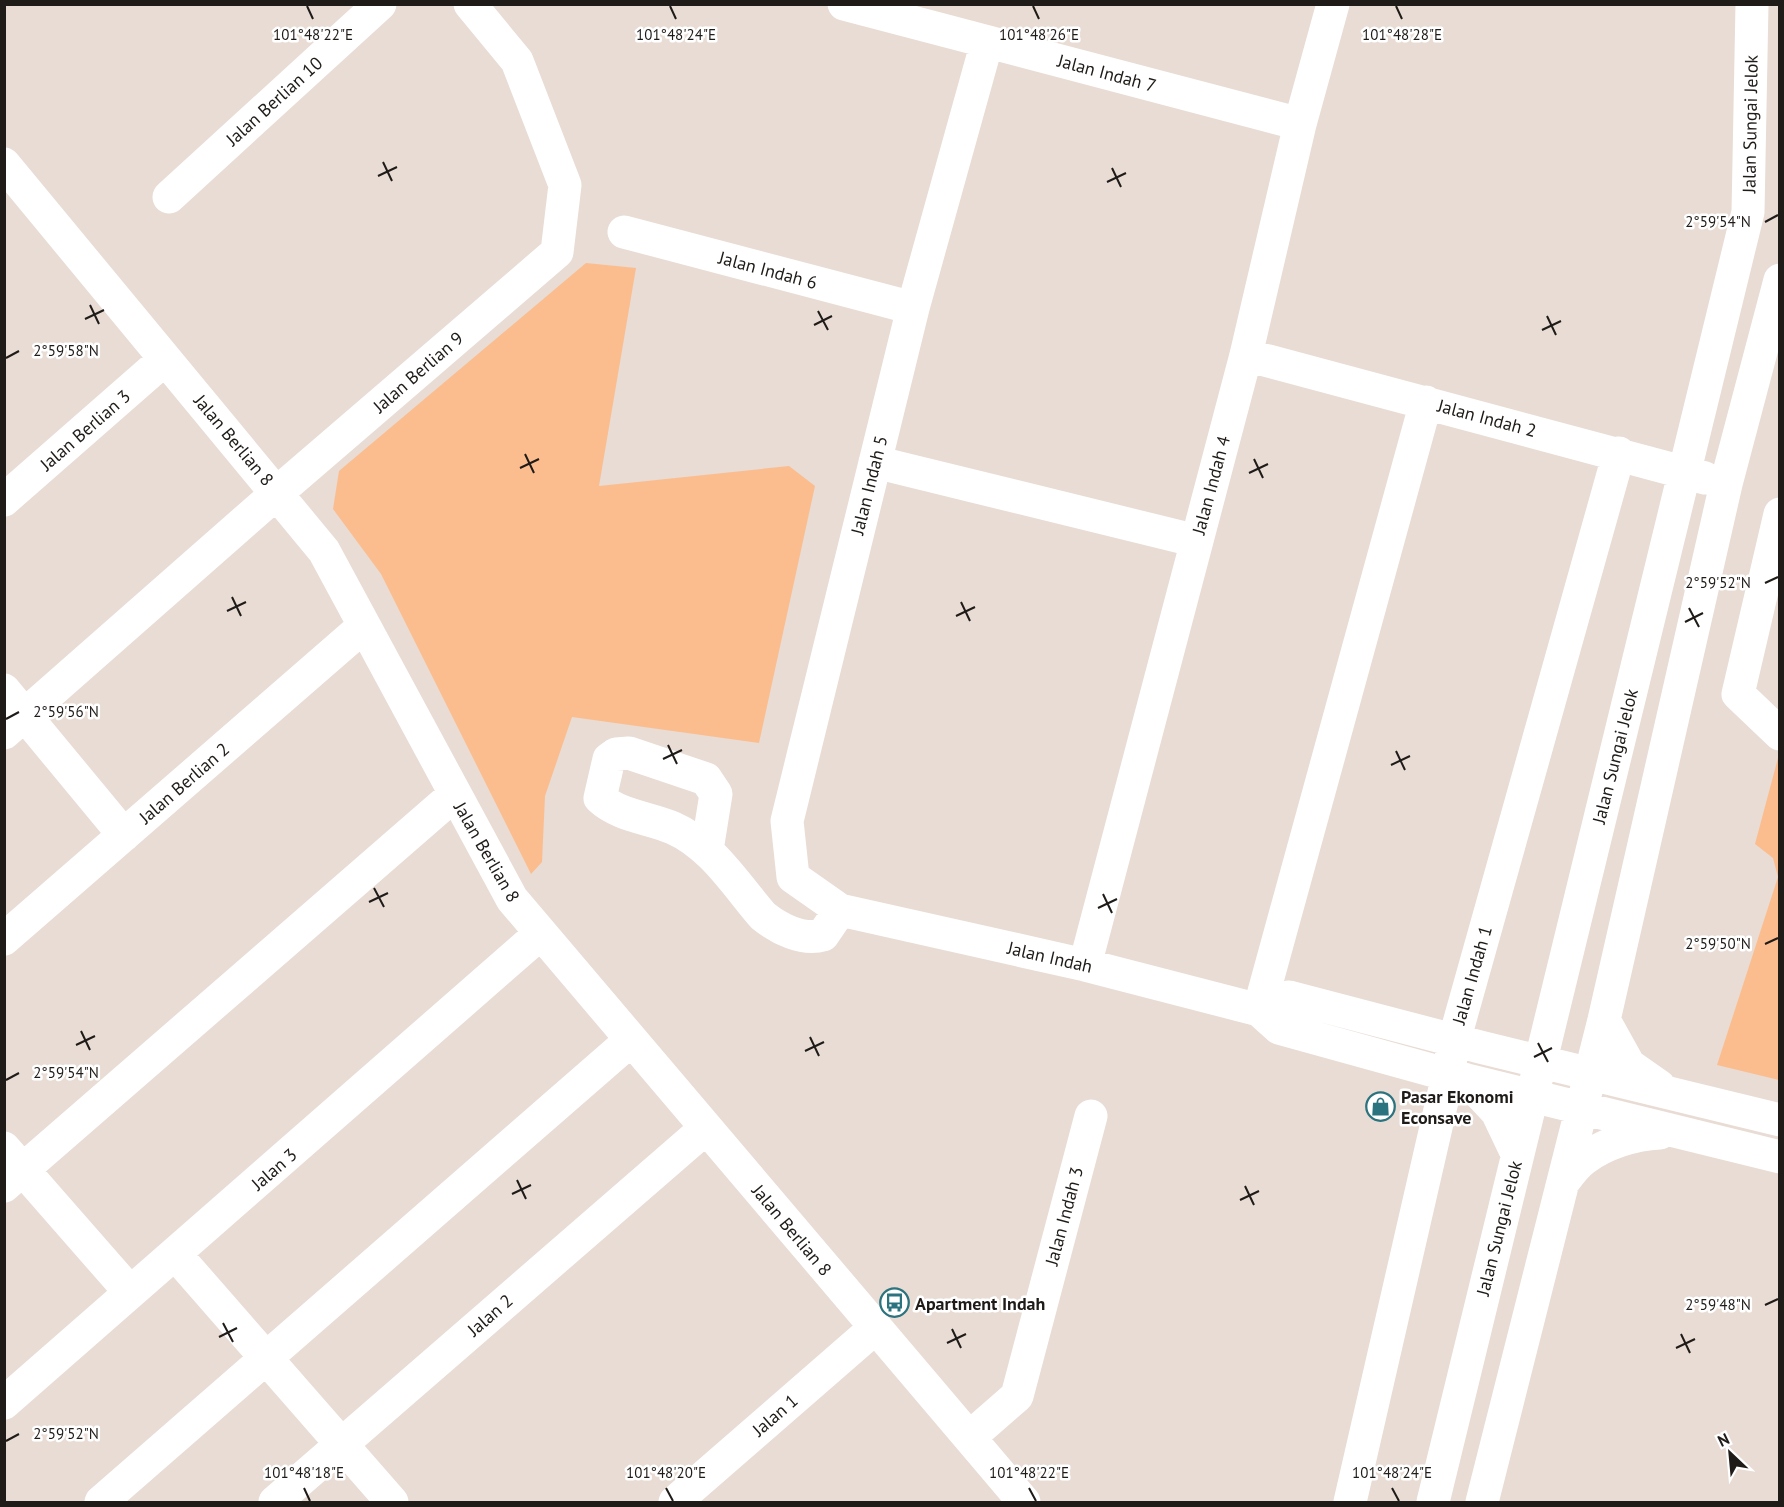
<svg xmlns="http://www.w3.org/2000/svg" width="1784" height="1507" font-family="'PT Sans',sans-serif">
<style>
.green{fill:#fbbd8e}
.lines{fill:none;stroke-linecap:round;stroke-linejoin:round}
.minor{stroke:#fff;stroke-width:33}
.ticks{fill:none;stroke:#1f1b18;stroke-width:2}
.labels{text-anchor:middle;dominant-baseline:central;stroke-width:5;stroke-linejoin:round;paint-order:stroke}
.street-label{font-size:18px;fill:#1f1b18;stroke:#fff}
.poi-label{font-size:18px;font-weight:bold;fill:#1f1b18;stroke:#fff;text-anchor:start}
.ticks-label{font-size:15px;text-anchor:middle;fill:#1f1b18;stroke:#fff;stroke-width:5;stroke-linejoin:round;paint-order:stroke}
</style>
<rect width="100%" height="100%" fill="#e8dcd4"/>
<!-- green -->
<path class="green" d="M586 263 636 268 599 486 789 466 815 486 759 743 572 717 545 796 542 862 531 874 381 574 333 509 339 471Z
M1778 758 1780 759 1779 1080 1717 1065 1778 877 1773 858 1755 844Z"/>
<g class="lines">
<!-- minor -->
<path class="minor" d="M844 4 1300 124
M987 42 913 308 787 821 793 877 840 910 1085 965 1259 1010 1279 1028 1467 1080 1780 1157
M4 164 324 551 512 899 1024 1502
M169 197 380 4
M624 232 913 308
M1246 355 1705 478
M875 462 1197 541
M4 500 165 359
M1780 514 1738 694 1780 734
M4 690 124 835
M4 733 278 492 557 252 565 185 517 61 470 4
M707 850 716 794 706 779 629 753 616 754 609 759 600 798C619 816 650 818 673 828 712 845 736 885 763 916 779 929 803 941 823 935L840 910
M4 939 364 626
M1085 965 1246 355 1300 124 1333 4
M1259 1010 1426 402
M1259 1010 1289 997 1480 1047 1780 1120
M1604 1020 1629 1065 1659 1086
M1467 1080 1497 1112 1517 1154
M4 1148 130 1292
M1565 1180C1570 1173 1577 1164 1584 1159 1604 1144 1634 1134 1660 1133
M4 1186 454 795
M176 1255 392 1502
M4 1403 541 933
M970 1437 1017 1396 1091 1116
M101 1502 631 1040
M275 1502 706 1128
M675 1502 875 1328
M1350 1502 1448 1075 1454 1041 1619 453
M1433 1502 1748 212 1752 4
M1482 1502 1604 1020 1726 484 1780 280"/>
</g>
<!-- ticks -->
<path class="ticks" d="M307 6 313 19M670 6 676 19M1033 6 1039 19M1396 6 1402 19M383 162 392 181M1112 168 1121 187M378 176 397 167M1107 182 1126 173M1765 222 1778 215M90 305 99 324M818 311 828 330M1547 316 1556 335M85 319 104 310M814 325 832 316M1542 330 1561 321M6 358 19 351M525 454 534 473M1254 459 1263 478M520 468 539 459M1249 473 1268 464M1765 583 1778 577M232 597 241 616M961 602 970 621M1689 608 1699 627M227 611 246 602M956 616 975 607M1685 622 1703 613M6 719 19 712M668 745 677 764M1396 751 1405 770M663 759 682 750M1391 765 1410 756M374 888 384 907M1103 894 1112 913M369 902 388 893M1098 908 1117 899M1765 944 1778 938M81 1031 90 1050M810 1037 819 1056M1538 1043 1548 1062M76 1045 95 1036M805 1051 824 1042M1534 1057 1552 1048M6 1080 19 1073M517 1180 526 1199M1245 1186 1254 1205M512 1194 531 1185M1240 1200 1259 1191M1765 1305 1778 1299M223 1323 233 1342M952 1329 961 1348M1681 1334 1690 1353M219 1337 237 1328M947 1343 966 1334M1676 1348 1695 1339M6 1441 19 1434M304 1488 310 1501M666 1488 673 1501M1029 1488 1036 1501M1392 1488 1399 1501"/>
<!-- icons -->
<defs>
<symbol id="shop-ring" viewBox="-11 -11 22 22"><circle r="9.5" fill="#fff" stroke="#2b737e" stroke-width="1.5"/><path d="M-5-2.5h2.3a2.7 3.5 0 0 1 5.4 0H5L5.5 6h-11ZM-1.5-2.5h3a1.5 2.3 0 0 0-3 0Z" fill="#2b737e"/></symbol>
<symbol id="bus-ring" viewBox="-11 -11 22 22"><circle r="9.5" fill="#fff" stroke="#2b737e" stroke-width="1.5"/><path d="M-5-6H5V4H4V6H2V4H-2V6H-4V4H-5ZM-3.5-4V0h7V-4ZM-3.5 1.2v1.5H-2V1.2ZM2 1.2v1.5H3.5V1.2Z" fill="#2b737e"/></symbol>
</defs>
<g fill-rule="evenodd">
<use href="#shop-ring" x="1364" y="1090" width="33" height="33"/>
<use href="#bus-ring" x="878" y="1286" width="33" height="33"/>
</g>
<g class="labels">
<!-- street labels -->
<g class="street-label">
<text transform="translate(1107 73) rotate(15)">Jalan Indah 7</text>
<text transform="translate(274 101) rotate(-42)">Jalan Berlian 10</text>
<text transform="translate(1750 124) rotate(-89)">Jalan Sungai Jelok</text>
<text transform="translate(768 270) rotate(15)">Jalan Indah 6</text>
<text transform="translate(418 372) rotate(-41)">Jalan Berlian 9</text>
<text transform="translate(1487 418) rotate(15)">Jalan Indah 2</text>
<text transform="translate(85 430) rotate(-41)">Jalan Berlian 3</text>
<text transform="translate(234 440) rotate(50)">Jalan Berlian 8</text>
<text transform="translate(869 485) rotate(-76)">Jalan Indah 5</text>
<text transform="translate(1211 485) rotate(-75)">Jalan Indah 4</text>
<text transform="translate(1615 756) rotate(-76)">Jalan Sungai Jelok</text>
<text transform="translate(184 783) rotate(-41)">Jalan Berlian 2</text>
<text transform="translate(487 852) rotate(60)">Jalan Berlian 8</text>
<text transform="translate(1050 957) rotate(13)">Jalan Indah</text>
<text transform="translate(1472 975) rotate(-74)">Jalan Indah 1</text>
<text transform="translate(274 1169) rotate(-41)">Jalan 3</text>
<text transform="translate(1064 1216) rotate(-75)">Jalan Indah 3</text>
<text transform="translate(1499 1228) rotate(-76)">Jalan Sungai Jelok</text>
<text transform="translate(792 1230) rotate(50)">Jalan Berlian 8</text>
<text transform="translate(490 1315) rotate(-41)">Jalan 2</text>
<text transform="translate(775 1415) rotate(-41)">Jalan 1</text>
</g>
<!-- poi labels -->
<g class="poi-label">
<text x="1401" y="1096">Pasar Ekonomi<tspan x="1401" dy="21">Econsave</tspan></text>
<text x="915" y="1303">Apartment Indah</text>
</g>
</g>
<g class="ticks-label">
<text x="313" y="40">101°48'22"E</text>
<text x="676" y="40">101°48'24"E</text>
<text x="1039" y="40">101°48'26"E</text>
<text x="1402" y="40">101°48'28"E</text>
<text x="1718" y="227">2°59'54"N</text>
<text x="66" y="356">2°59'58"N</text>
<text x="1718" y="588">2°59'52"N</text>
<text x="66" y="717">2°59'56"N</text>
<text x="1718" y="949">2°59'50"N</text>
<text x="66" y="1078">2°59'54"N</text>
<text x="1718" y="1310">2°59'48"N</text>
<text x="66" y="1439">2°59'52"N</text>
<text x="304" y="1478">101°48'18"E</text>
<text x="666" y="1478">101°48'20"E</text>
<text x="1029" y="1478">101°48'22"E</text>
<text x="1392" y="1478">101°48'24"E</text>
</g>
<!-- border -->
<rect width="1784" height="1507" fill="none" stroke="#1f1b18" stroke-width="12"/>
<!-- north arrow -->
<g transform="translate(1730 1453) rotate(334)" stroke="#ffffff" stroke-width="4.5" paint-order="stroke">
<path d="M0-4.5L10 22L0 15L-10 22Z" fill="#1f1b18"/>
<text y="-9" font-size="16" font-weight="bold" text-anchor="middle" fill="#1f1b18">N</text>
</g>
</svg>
